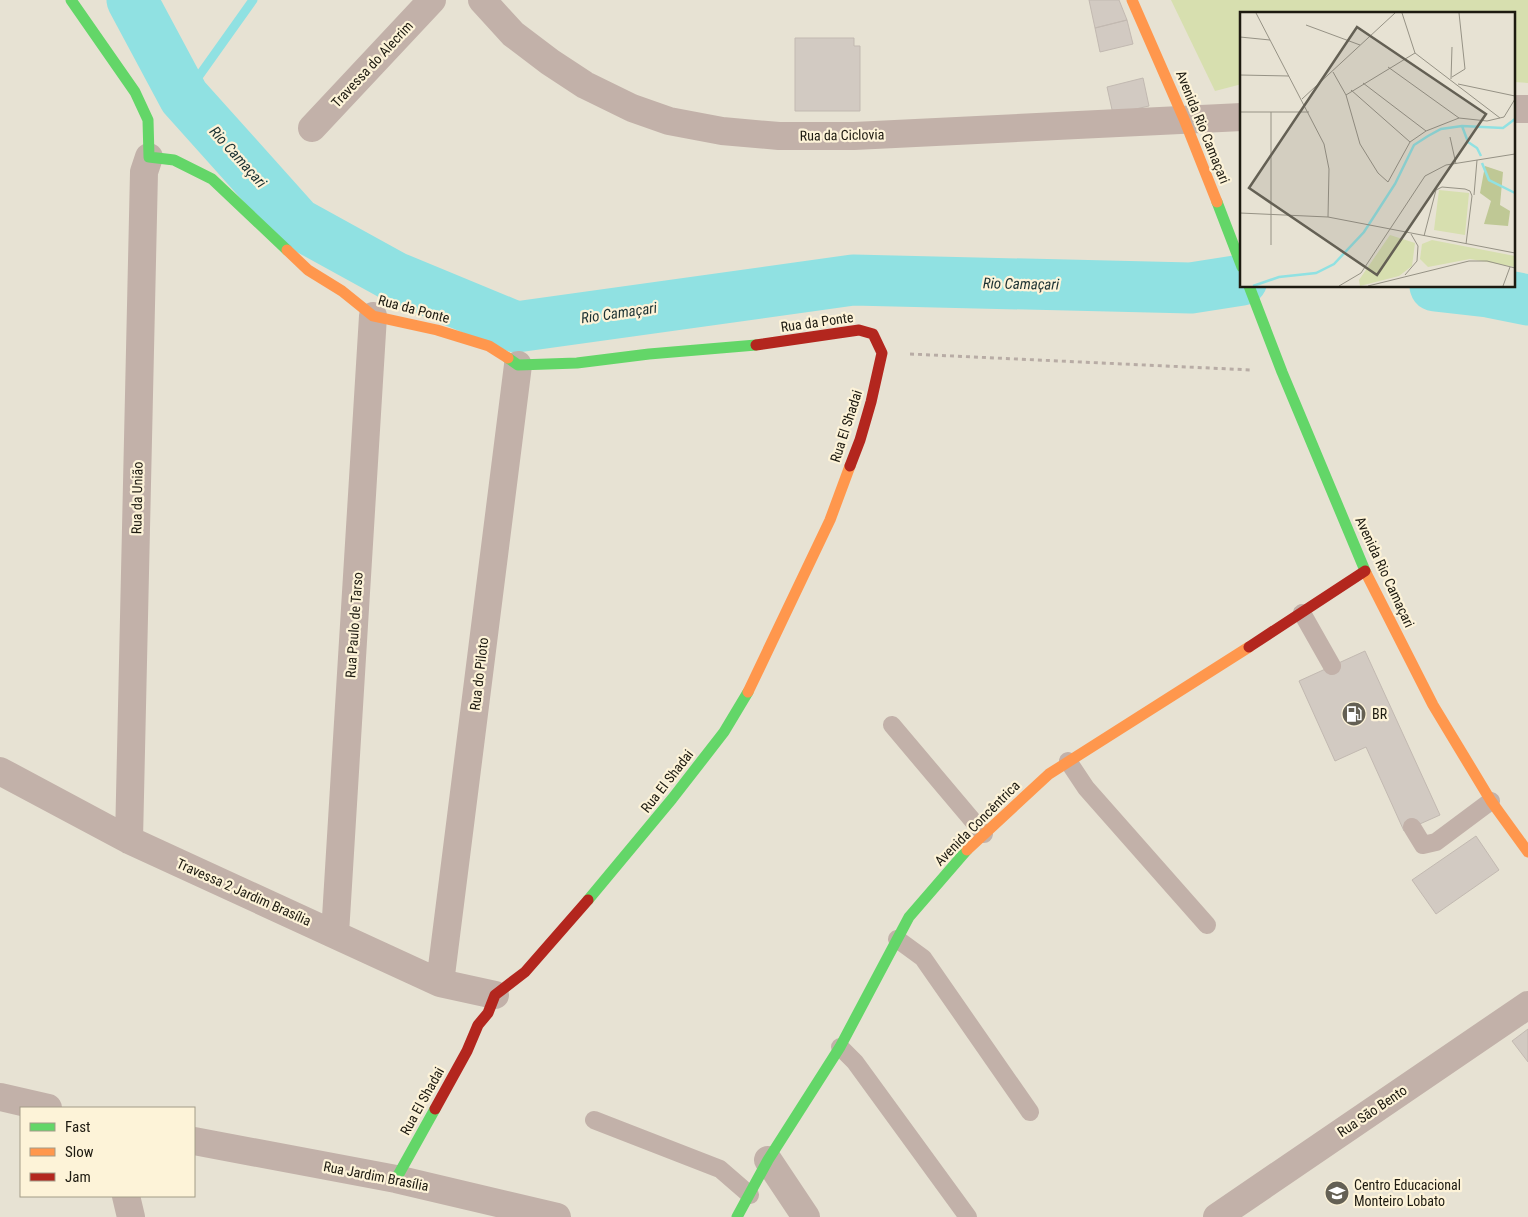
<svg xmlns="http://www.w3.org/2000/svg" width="1528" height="1217" font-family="'Roboto Condensed',sans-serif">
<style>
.green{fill:#d7dfaf}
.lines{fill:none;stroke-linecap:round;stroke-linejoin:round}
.stream{stroke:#90e1e2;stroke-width:9}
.river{stroke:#90e1e2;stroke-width:51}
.building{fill:#d2cac2;stroke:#c2b9b1}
.path{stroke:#b8aca5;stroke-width:3;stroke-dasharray:4 4;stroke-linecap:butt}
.lane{stroke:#c2b1a9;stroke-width:18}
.street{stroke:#c2b1a9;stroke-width:28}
.fast{stroke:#63d668;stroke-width:11}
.slow{stroke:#ff974d;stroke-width:11}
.jam{stroke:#b3261e;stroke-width:11}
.labels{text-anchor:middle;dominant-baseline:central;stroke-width:4.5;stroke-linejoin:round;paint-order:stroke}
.street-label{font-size:14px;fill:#1d1a10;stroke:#fdf3d8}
.poi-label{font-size:14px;fill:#1d1a10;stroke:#fdf3d8;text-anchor:start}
.water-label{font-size:15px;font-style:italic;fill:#1d3233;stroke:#fdf3d8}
.inset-river{fill:none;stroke:#90e1e2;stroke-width:2.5}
.inset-road{fill:none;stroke:#969285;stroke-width:1}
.view{fill:#646054;fill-opacity:0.15;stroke:#646054;stroke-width:2.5}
.inset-edge{fill:none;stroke:#1d1a10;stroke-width:2.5}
</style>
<rect width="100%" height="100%" fill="#e7e2d3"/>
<!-- green -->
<path class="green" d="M1171 0H1528V83L1514 82V14H1242V84L1215 91Z"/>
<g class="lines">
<!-- stream -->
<path class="stream" d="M184 97 253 0"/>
<!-- river -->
<path class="river" d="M132 0 184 97 297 223 395 277 516 327 853 280 1191 288 1242 280
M1435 286 1488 292 1528 300"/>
</g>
<!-- building -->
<path class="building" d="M1089 0H1119L1127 20 1095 28Z
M1127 20 1133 44 1100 52 1095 28Z
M795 38H854V46H860V111H795Z
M1143 78 1149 106 1113 114 1107 87Z
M1365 651 1440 815 1404 831 1366 747 1335 761 1299 681Z
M1476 836 1499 870 1436 914 1412 880Z
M1528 1029V1062L1512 1041Z"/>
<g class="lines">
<!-- path -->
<path class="path" d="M910 354 1251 370"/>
<!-- lane -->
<path class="lane" d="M1302 613 1332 666
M892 725 984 834
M1068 761 1086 788 1207 925
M1412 827 1423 845 1436 842 1491 801
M897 939 923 958 1030 1112
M840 1047 855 1062 968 1217
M594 1120 720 1169 750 1195"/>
<!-- street -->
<path class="street" d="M482 0 513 34 550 62 585 85 632 108 669 121 722 131 779 136H854L1242 117
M1514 109H1528
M312 128 432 0
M0 771 129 840 440 983 495 995
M129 840 144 172 149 157
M335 934 373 316
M440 983 518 365
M0 1097 48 1108
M194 1141 396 1179 557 1217
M768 1160 806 1217
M126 1196 131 1217
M1217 1217 1528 1005"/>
<!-- fast -->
<path class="fast" d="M71 0 135 92 148 120 149 157 174 160 212 179 287 250
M1217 202 1242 267
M1249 286 1282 372 1366 573
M508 358 518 365 577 363 649 354 756 345
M588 900 672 799 724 732 748 692
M396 1179 435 1109
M737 1217 768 1160 840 1047 909 917 967 850"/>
<!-- slow -->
<path class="slow" d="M1132 0 1184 119 1217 202
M287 250 308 270 342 291 373 316 437 330 489 346 508 358
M1366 573 1433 705 1491 801 1528 852
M748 692 830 520 850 466
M967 850 1049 774 1249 647"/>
<!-- jam -->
<path class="jam" d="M756 345 859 330 873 334 882 353 871 402 860 440 850 466
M1249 647 1365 571
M435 1109 467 1051 478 1025 488 1013 495 995 525 972 588 900"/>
</g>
<!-- icons -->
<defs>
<symbol id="fuel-disc" viewBox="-11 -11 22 22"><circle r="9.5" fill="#646054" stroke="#fdf3d8"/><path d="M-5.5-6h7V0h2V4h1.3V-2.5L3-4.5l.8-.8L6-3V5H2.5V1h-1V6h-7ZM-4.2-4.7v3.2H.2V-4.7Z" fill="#fff"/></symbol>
<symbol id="school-disc" viewBox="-11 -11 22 22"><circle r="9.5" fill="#646054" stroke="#fdf3d8"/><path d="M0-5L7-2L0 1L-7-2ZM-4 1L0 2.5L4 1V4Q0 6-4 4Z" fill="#fff"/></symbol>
</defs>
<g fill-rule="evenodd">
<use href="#fuel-disc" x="1340" y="700" width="28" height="28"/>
<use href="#school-disc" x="1323" y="1179" width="28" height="28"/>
</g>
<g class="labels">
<!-- street labels -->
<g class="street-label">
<text transform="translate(372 64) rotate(-47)">Travessa do Alecrim</text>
<text transform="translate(1203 127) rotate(68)">Avenida Rio Camaçari</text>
<text transform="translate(842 135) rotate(-1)">Rua da Ciclovia</text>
<text transform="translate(414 309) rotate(15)">Rua da Ponte</text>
<text transform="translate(817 322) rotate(-8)">Rua da Ponte</text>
<text transform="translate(846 426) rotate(-72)">Rua El Shadai</text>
<text transform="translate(137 498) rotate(-89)">Rua da União</text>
<text transform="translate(1385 572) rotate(65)">Avenida Rio Camaçari</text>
<text transform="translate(354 625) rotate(-86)">Rua Paulo de Tarso</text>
<text transform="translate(479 674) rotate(-83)">Rua do Piloto</text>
<text transform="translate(667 781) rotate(-52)">Rua El Shadai</text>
<text transform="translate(977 823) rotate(-45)">Avenida Concêntrica</text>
<text transform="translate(244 892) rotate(24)">Travessa 2 Jardim Brasília</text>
<text transform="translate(422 1101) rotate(-61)">Rua El Shadai</text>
<text transform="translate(1372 1111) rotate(-34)">Rua São Bento</text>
<text transform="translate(376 1176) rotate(11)">Rua Jardim Brasília</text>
</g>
<!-- poi labels -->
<g class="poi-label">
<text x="1372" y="714">BR</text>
<text x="1354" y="1185">Centro Educacional<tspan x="1354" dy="16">Monteiro Lobato</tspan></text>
</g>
<!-- water labels -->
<g class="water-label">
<text transform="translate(238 157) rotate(48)">Rio Camaçari</text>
<text transform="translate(1021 284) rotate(1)">Rio Camaçari</text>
<text transform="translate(619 313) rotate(-8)">Rio Camaçari</text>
</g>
</g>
<!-- overview -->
<g transform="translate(1240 12)">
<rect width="275" height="275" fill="#e7e2d3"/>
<path d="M199 178 229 181 225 223 194 218ZM150 223 175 231 172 254 159 264 120 274 119 268ZM192 228 275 244V255L230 247 188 255 180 247 182 232Z" fill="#d7dfaf"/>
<path d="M245 154 263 160 260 193 270 199 268 214 244 212 251 189 240 181Z" fill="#bfc895"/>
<path class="inset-river" d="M222 114 228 130 237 136 241 144M242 151 249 168 275 181M13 274 39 265 76 261 94 252 124 220 155 172 174 133 188 124 201 117 222 114 263 116 275 107"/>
<path class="inset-road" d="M16 1 84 132 89 157 88 205M162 1 175 41M66 13 120 33M0 25 30 28M175 41 260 106M148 55 219 106M93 60 106 83 120 132 138 161 148 170 170 130 186 119 219 106 247 109 264 105 275 87M0 63 49 64M212 65 225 57 219 1M211 67 212 35M123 71 186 119M218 72 275 84M111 78 170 130M106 83 175 41M62 87 155 1M0 100H69M31 100V233M210 125 216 152M234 183 237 148M0 201 88 205 275 241M184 224 196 178 202 175 225 177 230 179 232 184 226 232M165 263 177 249 178 234 171 222M99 274 121 261 185 164 206 153 275 142M128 274 229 249H247L275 256M263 274 270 255"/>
<path class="view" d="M117 15 246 102 137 263 9 176Z"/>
<rect width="275" height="275" class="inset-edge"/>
</g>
<!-- legend -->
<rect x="20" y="1107" width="175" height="90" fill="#fdf3d8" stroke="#a39c88"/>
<rect x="30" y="1123" width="25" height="8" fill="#63d668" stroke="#a39c88"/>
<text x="65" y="1132" font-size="15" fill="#1d1a10">Fast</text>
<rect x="30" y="1148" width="25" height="8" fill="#ff974d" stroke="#a39c88"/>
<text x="65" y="1157" font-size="15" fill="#1d1a10">Slow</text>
<rect x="30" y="1173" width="25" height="8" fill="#b3261e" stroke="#a39c88"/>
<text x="65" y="1182" font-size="15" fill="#1d1a10">Jam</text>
</svg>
